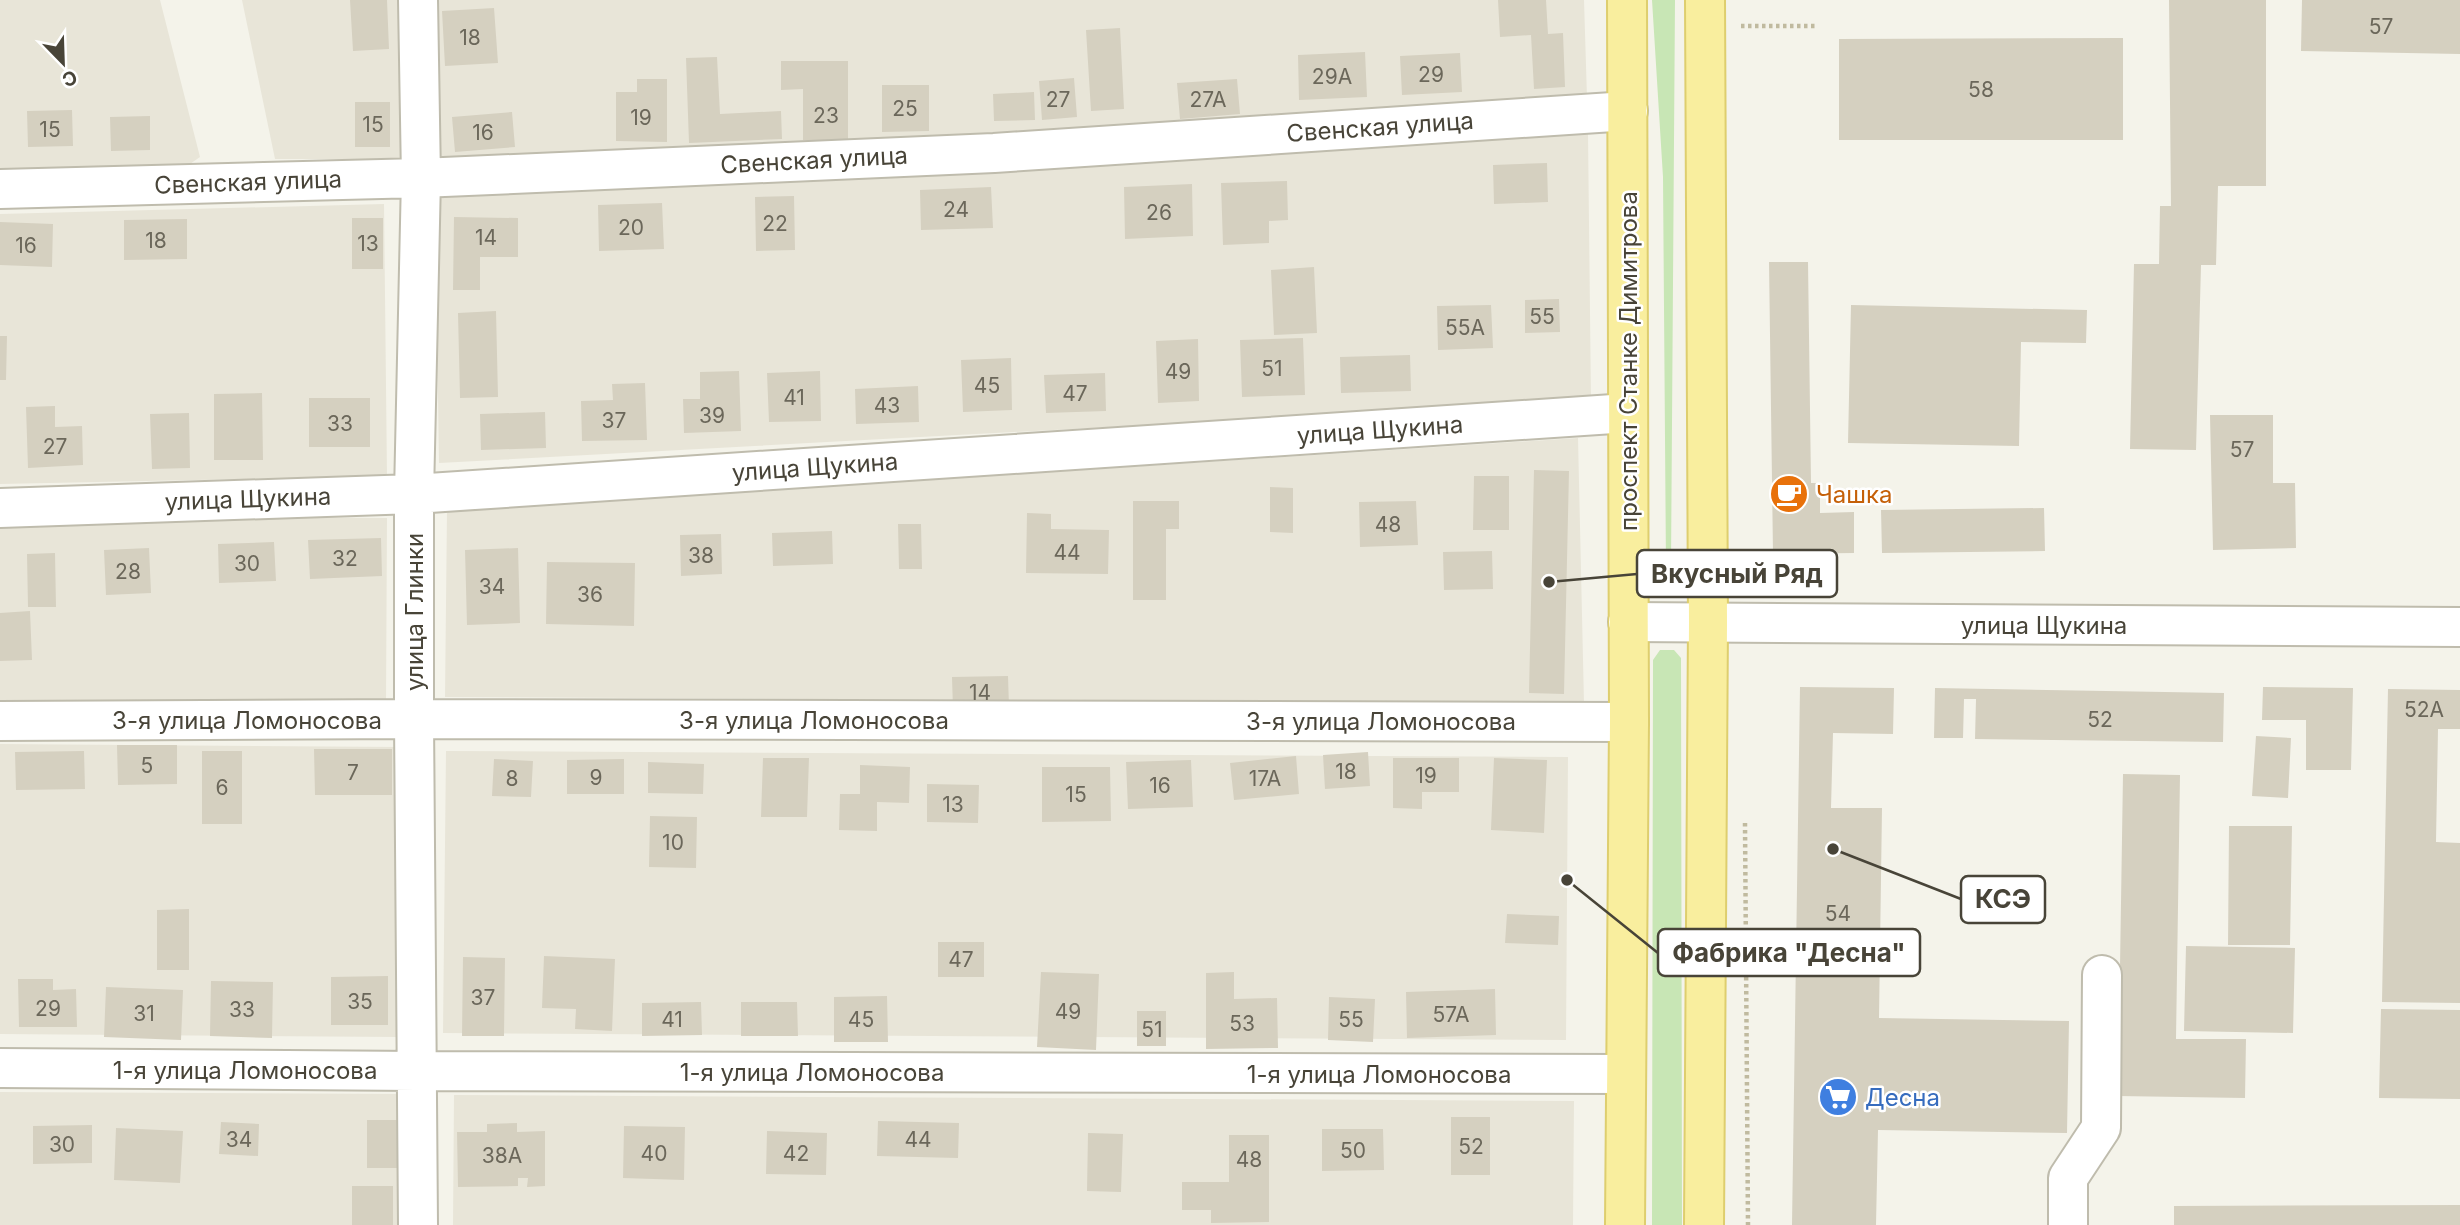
<svg xmlns="http://www.w3.org/2000/svg" width="2460" height="1225" font-family="Inter,sans-serif">
<style>
.residential{fill:#e8e5d8}
.green{fill:#c8e6b5}
.building{fill:#d5d0c0}
.lines{fill:none;stroke-linecap:round;stroke-linejoin:round}
.minor-casing{stroke:#bfbcad;stroke-width:42}
.major-casing{stroke:#dece6e;stroke-width:42}
.path{stroke:#c0ba9f;stroke-width:4.5;stroke-dasharray:3.5 3.5;stroke-linecap:butt}
.minor{stroke:#fff;stroke-width:38}
.major{stroke:#f9ee9e;stroke-width:38}
.labels{text-anchor:middle;dominant-baseline:central;stroke-width:5;stroke-linejoin:round;paint-order:stroke}
.number-label{font-size:21px;fill:#6b675a}
.street-label{font-size:24px;fill:#484438;stroke:#fff}
.food-label{font-size:24px;fill:#c56008;stroke:#fff;text-anchor:start}
.shop-label{font-size:24px;fill:#366cbe;stroke:#fff;text-anchor:start}
.leader{fill:none;stroke:#484438;stroke-width:2.5}
.callout-dot{fill:#484438;stroke:#fff;stroke-width:2.5}
.callout{fill:#fff;stroke:#484438;stroke-width:2.5}
.callout-label{font-size:26px;text-anchor:middle;font-weight:bold;fill:#484438}
</style>
<rect width="100%" height="100%" fill="#f4f3ea"/>
<!-- residential -->
<path class="residential" d="M0 0H160L200 157 187 166 0 171Z
M242 0H399L405 159H275Z
M429 0H1584L1587 98 434 166Z
M1588 134 1591 401 439 463 435 193Z
M384 204 387 476 0 484V214Z
M1578 438 1584 703 445 697 447 511Z
M0 516 387 518 386 702 0 700Z
M0 744 401 747 399 1037 0 1034Z
M446 751 1568 757 1566 1040 443 1033Z
M0 1092 401 1094 400 1225H0Z
M454 1095 1574 1101 1573 1225H453Z"/>
<!-- green -->
<path class="green" d="M1652 0H1675L1671 565 1666 568 1663 177Z
M1660 650H1674L1681 658 1682 1225H1652L1653 660Z"/>
<!-- building -->
<path class="building" d="M350 0H387L389 49 353 51Z
M1498 0H1546L1548 34 1563 33 1565 87 1534 89 1531 35 1500 37Z
M2169 0H2266V186H2218L2216 265H2201L2196 450 2130 449 2134 264H2159L2160 206H2171Z
M2302 0H2460V54L2301 51Z
M494 8 498 63 445 66 442 11Z
M1120 28 1124 109 1091 111 1086 30Z
M2123 38V140H1839V39Z
M1365 52 1367 97 1299 100 1298 55Z
M1460 53 1462 92 1402 95 1400 56Z
M717 57 720 114 781 111 782 139 689 143 686 58Z
M781 61H848V140H803V89L781 90Z
M1074 78 1077 117 1042 120 1039 81Z
M637 79H667V142L616 141V92H637Z
M1237 79 1240 114 1180 119 1177 83Z
M882 85H929V131L882 132Z
M1034 92 1035 120 994 121 993 94Z
M355 102H390V147H355Z
M72 110 73 146 28 147 27 111Z
M512 112 515 147 455 152 452 117Z
M150 116V150L111 151 110 117Z
M1547 163 1548 202 1494 204 1493 165Z
M1287 181 1288 220 1269 221V243L1223 245 1221 183Z
M1192 184 1193 236 1125 239 1124 187Z
M991 187 993 228 921 230 920 190Z
M794 196 795 250 756 251 755 197Z
M662 203 664 249 599 251 598 205Z
M454 217 518 218V257H480V290H453Z
M352 218H383V269H352Z
M187 219V259L124 260V220Z
M0 222 53 224 52 267 0 265Z
M1769 262H1808L1811 483H1820V513L1854 512V553L1773 554Z
M1314 267 1317 333 1274 335 1271 270Z
M1559 299 1560 332 1525 333V300Z
M1491 305 1493 348 1438 350 1437 306Z
M1851 305 2087 310 2086 343 2021 342 2019 446 1848 443Z
M496 311 498 397 460 398 458 313Z
M0 336H7L6 380H0Z
M1303 338 1305 395 1242 397 1240 340Z
M1198 339 1199 401 1158 403 1156 341Z
M1410 355 1411 391 1341 393 1340 357Z
M1011 358 1012 410 963 412 961 360Z
M739 371 741 431 684 433 683 399H700V372Z
M820 371 821 421 769 422 767 373Z
M1105 373 1106 411 1046 413 1044 375Z
M645 383 647 440 582 441 581 401 613 400 612 384Z
M918 386 919 422 856 424 855 389Z
M262 393 263 460H214V394Z
M309 398H370V447H309Z
M55 406V427L82 426 83 465 28 468 26 407Z
M545 412 546 448 481 450 480 414Z
M189 413 190 468 152 469 150 414Z
M2210 415H2273V483H2295L2296 548 2213 550Z
M1534 470 1569 471 1564 694 1529 693Z
M1474 476H1509V530H1473Z
M1270 487 1293 488V533L1270 532Z
M1133 501H1179V529H1166V600H1133Z
M1416 501 1418 545 1360 547 1359 502Z
M2044 508 2045 551 1882 553 1881 510Z
M1027 513 1051 514V529L1109 530 1108 574 1026 573Z
M898 524H921L922 569H899Z
M832 531 833 564 773 566 772 533Z
M721 534 722 574 681 576 680 535Z
M381 538 382 576 310 579 308 540Z
M274 542 276 581 219 583 218 544Z
M149 548 151 593 106 595 104 550Z
M518 548 520 623 467 625 465 550Z
M1492 551 1493 589 1444 590 1443 552Z
M55 553 56 607H28L27 554Z
M547 562 635 563 634 626 546 624Z
M30 611 32 660 0 661V613Z
M1008 676 1009 707 953 709 952 677Z
M1800 687 1894 688 1893 734 1833 733 1831 808H1882L1879 1018 2069 1021 2067 1133 1878 1130 1876 1225H1792Z
M2263 687 2353 688 2351 770H2306V720H2262Z
M1935 688 2224 693 2223 742 1975 739 1976 699H1964L1963 738H1934Z
M2388 689 2460 690V729H2438L2436 842 2460 843V1003L2382 1002Z
M2256 736 2291 738 2288 798 2252 796Z
M117 745H177V784L118 785Z
M314 749H392V795H315Z
M84 751 85 789 16 790 15 752Z
M202 751H242V824H202Z
M1368 752 1370 786 1325 789 1323 755Z
M1296 756 1299 794 1234 800 1230 763Z
M763 758H809L807 817H761Z
M1393 758H1459V792H1422V809L1393 808Z
M1494 758 1547 760 1544 833 1491 830Z
M494 759 533 761 531 797 492 796Z
M624 759V794H567V760Z
M1191 760 1193 807 1128 809 1126 762Z
M648 762 704 764 703 794 648 793Z
M860 765 910 767 909 803 877 802V831L839 830 840 794H860Z
M1042 767H1110L1111 821 1042 822Z
M2123 774 2180 775 2176 1039H2246L2245 1098 2118 1096Z
M927 784 979 785 978 823 927 822Z
M650 816 697 817 696 868 649 867Z
M2229 826H2292L2290 945H2228Z
M189 909V970H157V910Z
M1507 914 1559 916 1558 945 1505 943Z
M938 942H984V977H938Z
M2186 946 2295 948 2293 1033 2184 1031Z
M544 956 615 959 612 1031 575 1029 576 1009 542 1008Z
M463 957 505 958 504 1036H462Z
M1041 972 1099 974 1096 1050 1037 1047Z
M1234 972V999L1277 998 1278 1048 1206 1049V973Z
M388 976V1025H331V977Z
M18 979H53V990L76 989 77 1027H19Z
M211 981 273 982 272 1038 210 1036Z
M106 987 183 990 181 1040 104 1037Z
M1495 989 1496 1035 1407 1038 1406 992Z
M887 996 888 1042H834V997Z
M1329 997 1375 999 1373 1042 1328 1040Z
M701 1002 702 1035 642 1036V1003Z
M741 1002H797L798 1036H741Z
M2381 1009 2460 1010V1099L2379 1098Z
M1137 1011H1166V1046H1137Z
M1451 1117H1490V1175H1451Z
M367 1120H399V1168H367Z
M878 1121 959 1123 958 1158 877 1156Z
M221 1122 259 1124 258 1156 219 1154Z
M517 1123V1132L545 1131V1186L527 1187 528 1178H518V1186L458 1187 457 1132H487V1124Z
M92 1125V1163L33 1164V1126Z
M624 1126 685 1127 684 1180 623 1178Z
M116 1128 183 1131 180 1183 114 1180Z
M1322 1129H1383L1384 1170 1322 1171Z
M767 1131 827 1133 826 1175 766 1174Z
M1088 1133 1123 1134 1121 1192 1087 1191Z
M1229 1135H1269V1222L1211 1223V1210H1182V1182H1229Z
M352 1186H393V1225H352Z
M2460 1205V1225H2174V1206Z"/>
<g class="lines">
<defs>
<path id="minor" d="M418 0 421 178 414 494V719L418 1225
M0 189 421 178 994 153 1628 111
M0 508 414 494 1628 413
M1628 622 2460 627
M0 721 414 719 1629 722
M0 1068 417 1071 1625 1074
M2068 1225V1178L2101 1128 2102 975"/>
<path id="major" d="M1625 1225 1629 722 1627 0
M1704 1225 1708 623 1705 0"/>
</defs>
<!-- minor casing -->
<use href="#minor" class="minor-casing"/>
<!-- major casing -->
<use href="#major" class="major-casing"/>
<!-- path -->
<path class="path" d="M1741 26H1816
M1745 823 1748 1225"/>
<!-- minor -->
<use href="#minor" class="minor"/>
<!-- major -->
<use href="#major" class="major"/>
</g>
<!-- icons -->
<defs>
<symbol id="cafe-disc" viewBox="-11 -11 22 22"><circle r="9.5" fill="#e8710a" stroke="#fff"/><path d="M-5.5-4.5H6V0H3Q3 3.5 0 3.5H-2.5Q-5.5 3.5-5.5 0ZM3-3.2v2h1.7v-2ZM-6 4.5H4V6H-6Z" fill="#fff"/></symbol>
<symbol id="supermarket-disc" viewBox="-11 -11 22 22"><circle r="9.5" fill="#3f7fe0" stroke="#fff"/><path d="M-6-5.5h2.5l.6 2H6L4.5 2H-2.5L-4.4-4H-6ZM-1.5 3.2a1.3 1.3 0 1 0 .1 0ZM3 3.2a1.3 1.3 0 1 0 .1 0Z" fill="#fff"/></symbol>
</defs>
<g fill-rule="evenodd">
<use href="#cafe-disc" x="1767" y="472" width="44" height="44"/>
<use href="#supermarket-disc" x="1816" y="1075" width="44" height="44"/>
</g>
<g class="labels">
<!-- number labels -->
<g class="number-label">
<text x="2381" y="26">57</text>
<text x="470" y="37">18</text>
<text x="1431" y="74">29</text>
<text x="1332" y="76">29А</text>
<text x="1981" y="89">58</text>
<text x="1058" y="99">27</text>
<text x="1208" y="99">27А</text>
<text x="905" y="108">25</text>
<text x="826" y="115">23</text>
<text x="641" y="117">19</text>
<text x="373" y="124">15</text>
<text x="50" y="129">15</text>
<text x="483" y="132">16</text>
<text x="956" y="209">24</text>
<text x="1159" y="212">26</text>
<text x="775" y="223">22</text>
<text x="631" y="227">20</text>
<text x="486" y="237">14</text>
<text x="156" y="240">18</text>
<text x="368" y="243">13</text>
<text x="26" y="245">16</text>
<text x="1542" y="316">55</text>
<text x="1465" y="327">55А</text>
<text x="1272" y="368">51</text>
<text x="1178" y="371">49</text>
<text x="987" y="385">45</text>
<text x="1075" y="393">47</text>
<text x="794" y="397">41</text>
<text x="887" y="405">43</text>
<text x="712" y="415">39</text>
<text x="614" y="420">37</text>
<text x="340" y="423">33</text>
<text x="55" y="446">27</text>
<text x="2242" y="449">57</text>
<text x="1388" y="524">48</text>
<text x="1067" y="552">44</text>
<text x="701" y="555">38</text>
<text x="345" y="558">32</text>
<text x="247" y="563">30</text>
<text x="128" y="571">28</text>
<text x="492" y="586">34</text>
<text x="590" y="594">36</text>
<text x="980" y="692">14</text>
<text x="2424" y="709">52А</text>
<text x="2100" y="719">52</text>
<text x="147" y="765">5</text>
<text x="1346" y="771">18</text>
<text x="353" y="772">7</text>
<text x="1426" y="775">19</text>
<text x="596" y="777">9</text>
<text x="512" y="778">8</text>
<text x="1265" y="778">17А</text>
<text x="1160" y="785">16</text>
<text x="222" y="787">6</text>
<text x="1076" y="794">15</text>
<text x="953" y="804">13</text>
<text x="673" y="842">10</text>
<text x="1838" y="913">54</text>
<text x="961" y="959">47</text>
<text x="483" y="997">37</text>
<text x="360" y="1001">35</text>
<text x="48" y="1008">29</text>
<text x="242" y="1009">33</text>
<text x="1068" y="1011">49</text>
<text x="144" y="1013">31</text>
<text x="1451" y="1014">57А</text>
<text x="672" y="1019">41</text>
<text x="861" y="1019">45</text>
<text x="1351" y="1019">55</text>
<text x="1242" y="1023">53</text>
<text x="1152" y="1029">51</text>
<text x="239" y="1139">34</text>
<text x="918" y="1139">44</text>
<text x="62" y="1144">30</text>
<text x="1471" y="1146">52</text>
<text x="1353" y="1150">50</text>
<text x="654" y="1153">40</text>
<text x="796" y="1153">42</text>
<text x="502" y="1155">38А</text>
<text x="1249" y="1159">48</text>
</g>
<!-- street labels -->
<g class="street-label">
<text transform="translate(1380 127) rotate(-4)">Свенская улица</text>
<text transform="translate(814 160) rotate(-3)">Свенская улица</text>
<text transform="translate(248 182) rotate(-2)">Свенская улица</text>
<text transform="translate(1628 361) rotate(-90)">проспект Станке Димитрова</text>
<text transform="translate(1380 430) rotate(-4)">улица Щукина</text>
<text transform="translate(815 467) rotate(-4)">улица Щукина</text>
<text transform="translate(248 499) rotate(-2)">улица Щукина</text>
<text transform="translate(414 612) rotate(-90)">улица Глинки</text>
<text x="2044" y="625">улица Щукина</text>
<text x="247" y="720">3-я улица Ломоносова</text>
<text x="814" y="720">3-я улица Ломоносова</text>
<text x="1381" y="721">3-я улица Ломоносова</text>
<text x="245" y="1070">1-я улица Ломоносова</text>
<text x="812" y="1072">1-я улица Ломоносова</text>
<text x="1379" y="1074">1-я улица Ломоносова</text>
</g>
<!-- food labels -->
<g class="food-label">
<text x="1816" y="494">Чашка</text>
</g>
<!-- shop labels -->
<g class="shop-label">
<text x="1865" y="1097">Десна</text>
</g>
</g>
<!-- callouts -->
<path class="leader" d="M1549 582L1637 574M1833 849L1961 899M1567 880L1658 953"/>
<g class="callout-dot">
<circle cx="1549" cy="582" r="7"/>
<circle cx="1833" cy="849" r="7"/>
<circle cx="1567" cy="880" r="7"/>
</g>
<g class="callout">
<rect x="1637" y="550" width="200" height="47" rx="7"/>
<rect x="1961" y="876" width="84" height="47" rx="7"/>
<rect x="1658" y="929" width="262" height="47" rx="7"/>
</g>
<g class="callout-label">
<text x="1737" y="583">Вкусный Ряд</text>
<text x="2003" y="908">КСЭ</text>
<text x="1789" y="962">Фабрика "Десна"</text>
</g>
<!-- north arrow -->
<g transform="translate(63 63) rotate(157)" stroke="#ffffff" stroke-width="5" paint-order="stroke">
<path d="M0-5L12 26L0 18L-12 26Z" fill="#484438"/>
<text y="-10" font-size="19" font-weight="bold" text-anchor="middle" fill="#484438">С</text>
</g>
</svg>
